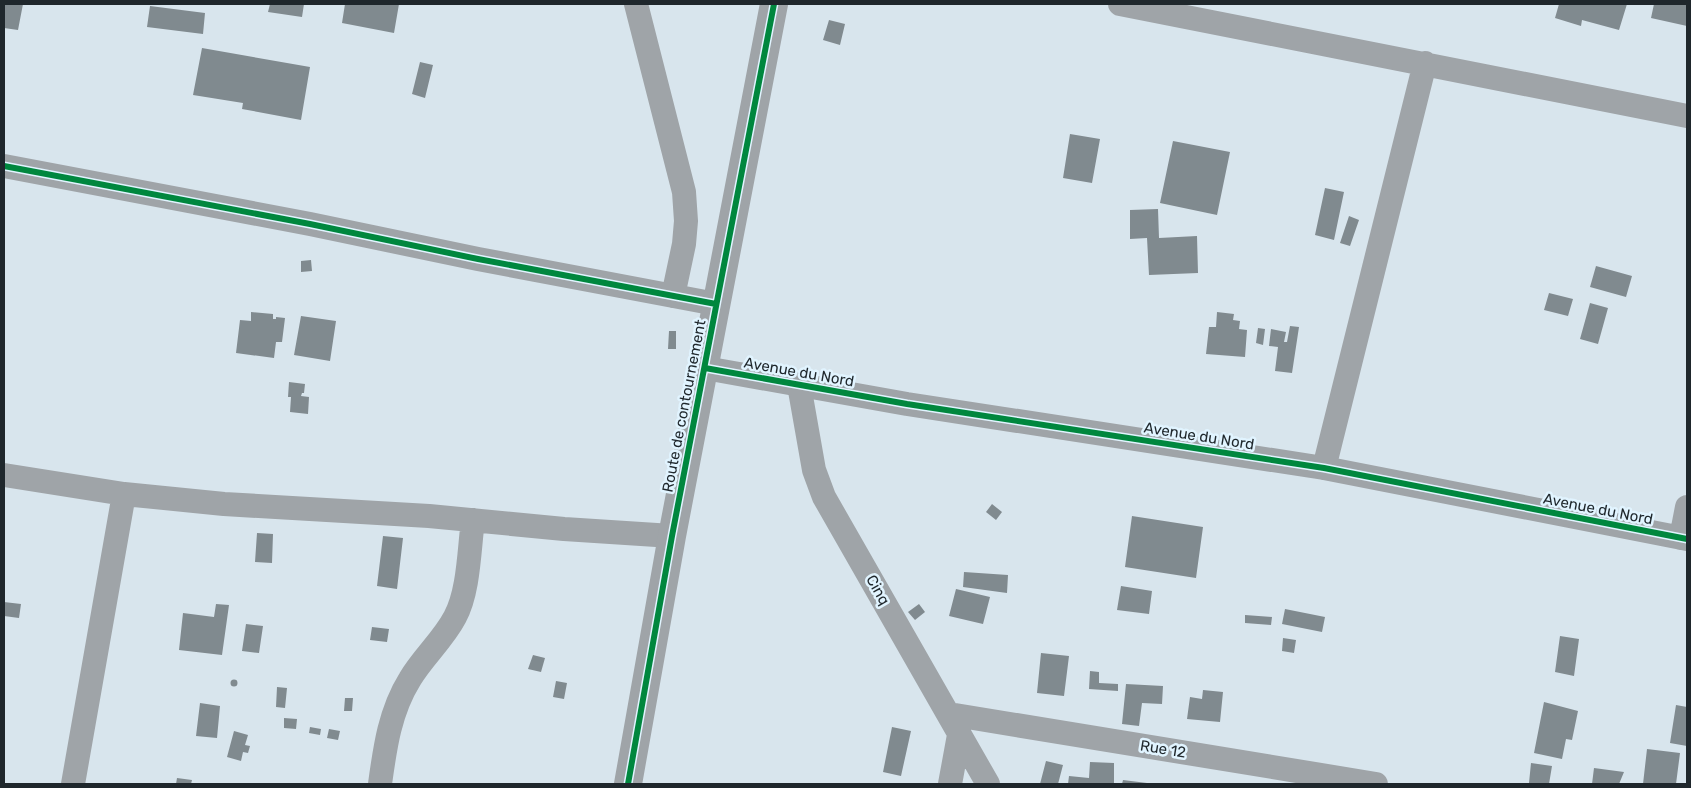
<svg xmlns="http://www.w3.org/2000/svg" width="1691" height="788" font-family="Rubik,sans-serif">
<style>
.building{fill:#808a8f}
.lines{fill:none;stroke-linecap:round;stroke-linejoin:round}
.minor{stroke:#9fa4a8;stroke-width:24}
.tertiary{stroke:#9fa4a8;stroke-width:28}
.cycleway-casing{stroke:#e1f4ff;stroke-width:9}
.cycleway{stroke:#00873e;stroke-width:6}
.labels{text-anchor:middle;dominant-baseline:central;stroke-width:5;stroke-linejoin:round;paint-order:stroke}
.street-label{font-size:15px;fill:#1f272c;stroke:#e1f4ff}
</style>
<rect width="100%" height="100%" fill="#d8e5ed"/>
<!-- building -->
<path class="building" d="M4 4H23L18 30 4 28Z
M270 4H304L302 17 268 12Z
M345 4H399L394 33 342 23Z
M1559 4H1627L1619 30 1582 20 1581 26 1555 18Z
M1654 4H1687V26L1651 18Z
M150 6 205 13 203 34 147 27Z
M829 20 845 24 840 45 823 40Z
M202 48 310 67 301 120 242 109 243 103 193 95Z
M420 62 433 65 425 98 412 94Z
M1070 134 1100 139 1092 183 1063 178Z
M1173 141 1230 152 1217 215 1160 203Z
M1325 188 1344 192 1334 240 1315 235Z
M1158 209 1159 238 1197 236 1198 273 1149 275 1147 238 1130 239V210Z
M1349 216 1359 220 1350 246 1340 243Z
M311 260 312 271 301 272V261Z
M1596 266 1632 276 1626 297 1590 287Z
M1549 293 1573 299 1568 316 1544 310Z
M1590 303 1608 308 1598 344 1580 339Z
M251 312 273 314V319H276V317L285 318 282 342H276L274 358 236 353 240 320 251 321Z
M1217 312 1234 314 1233 320 1240 321 1239 329 1247 330 1245 357 1206 354 1209 327H1216Z
M301 316 336 321 330 361 294 355Z
M1290 326 1299 327 1292 373 1275 371 1278 347 1269 346 1271 329 1286 332 1284 342H1287Z
M1258 328 1265 329 1263 345 1256 343Z
M669 331H676V349H668Z
M289 382 305 384 304 393H302L301 396 309 397 308 414 290 412 291 397H288Z
M992 504 1002 512 996 520 986 512Z
M1132 516 1203 527 1196 578 1125 567Z
M257 533 273 534 272 563 255 562Z
M383 536 403 538 397 589 377 586Z
M964 572 1008 575 1007 593 963 587Z
M1121 586 1152 591 1149 614 1117 610Z
M956 589 990 597 983 624 949 616Z
M4 602 21 604 19 618 4 616Z
M216 604 229 605 222 655 179 650 183 613 214 617Z
M919 604 925 612 915 620 908 612Z
M1285 609 1325 617 1322 632 1282 624Z
M1245 615 1272 617 1271 625 1245 623Z
M246 624 263 626 259 653 242 651Z
M372 627 389 629 387 642 370 640Z
M1560 636 1579 639 1574 676 1555 672Z
M1283 638 1296 640 1294 653 1282 651Z
M1041 653 1069 656 1064 696 1037 693Z
M533 655 545 658 541 672 528 669Z
M1090 671 1099 672V683L1118 684V691L1089 689Z
M230.5 683a3.5 3.5 0 1 1 7 0a3.5 3.5 0 1 1-7 0Z
M556 681 567 683 564 699 553 697Z
M1126 684 1163 686 1162 704 1142 703 1139 726 1122 724Z
M277 687 287 688 285 708 276 707Z
M1203 690 1223 692 1220 722 1187 719 1190 697 1202 699Z
M345 698H353L352 711H344Z
M1544 702 1578 711 1572 740 1566 739 1562 759 1534 753Z
M200 703 220 706 217 738 196 736Z
M1676 705 1687 707V746L1670 743Z
M284 718 297 719 296 729 284 728Z
M310 727 321 729 320 735 309 733Z
M892 727 911 731 901 776 883 772Z
M329 729 340 731 338 740 327 738Z
M234 731 248 735 245 745 250 746 248 753 243 752 241 761 227 757Z
M1647 749 1680 753 1676 784H1643Z
M1046 761 1063 765 1058 784H1040Z
M1090 762 1114 763V784H1068L1069 776 1089 778Z
M1531 763 1552 766 1549 784 1529 783Z
M1594 768 1624 772 1619 784H1592Z
M177 778 192 780 191 784H176Z
M1123 780 1147 783V784H1122Z"/>
<g class="lines">
<!-- minor -->
<path class="minor" d="M636 4 684 192 686 221 684 244 673 296
M1120 4 1687 116
M4 166 310 224 478 259 716 304
M705 368 907 404 1324 468 1687 539
M799 385 814 470 824 497 988 784
M1324 468 1425 63
M4 475 124 494 224 504 429 516 564 529 672 536
M1681 538 1687 507
M949 714 1376 784
M73 784 124 494
M380 784C385 747 390 711 410 679 423 657 443 640 455 617 469 591 469 550 473 520
M950 784 959 735"/>
<!-- tertiary -->
<path class="tertiary" d="M628 784 672 536 774 4"/>
<defs>
<path id="cycleway" d="M4 166 310 224 478 259 716 304
M705 368 907 404 1324 468 1687 539
M628 784 672 536 774 4"/>
</defs>
<!-- cycleway casing -->
<use href="#cycleway" class="cycleway-casing"/>
<!-- cycleway -->
<use href="#cycleway" class="cycleway"/>
</g>
<g class="labels">
<!-- street labels -->
<g class="street-label">
<text transform="translate(799 372) rotate(10)">Avenue du Nord</text>
<text transform="translate(684 406) rotate(-79)">Route de contournement</text>
<text transform="translate(1199 436) rotate(9)">Avenue du Nord</text>
<text transform="translate(1598 509) rotate(11)">Avenue du Nord</text>
<text transform="translate(878 590) rotate(60)">Cinq</text>
<text transform="translate(1163 749) rotate(9)">Rue 12</text>
</g>
</g>
<!-- border -->
<rect width="1691" height="788" fill="none" stroke="#1f272c" stroke-width="10"/>
</svg>
